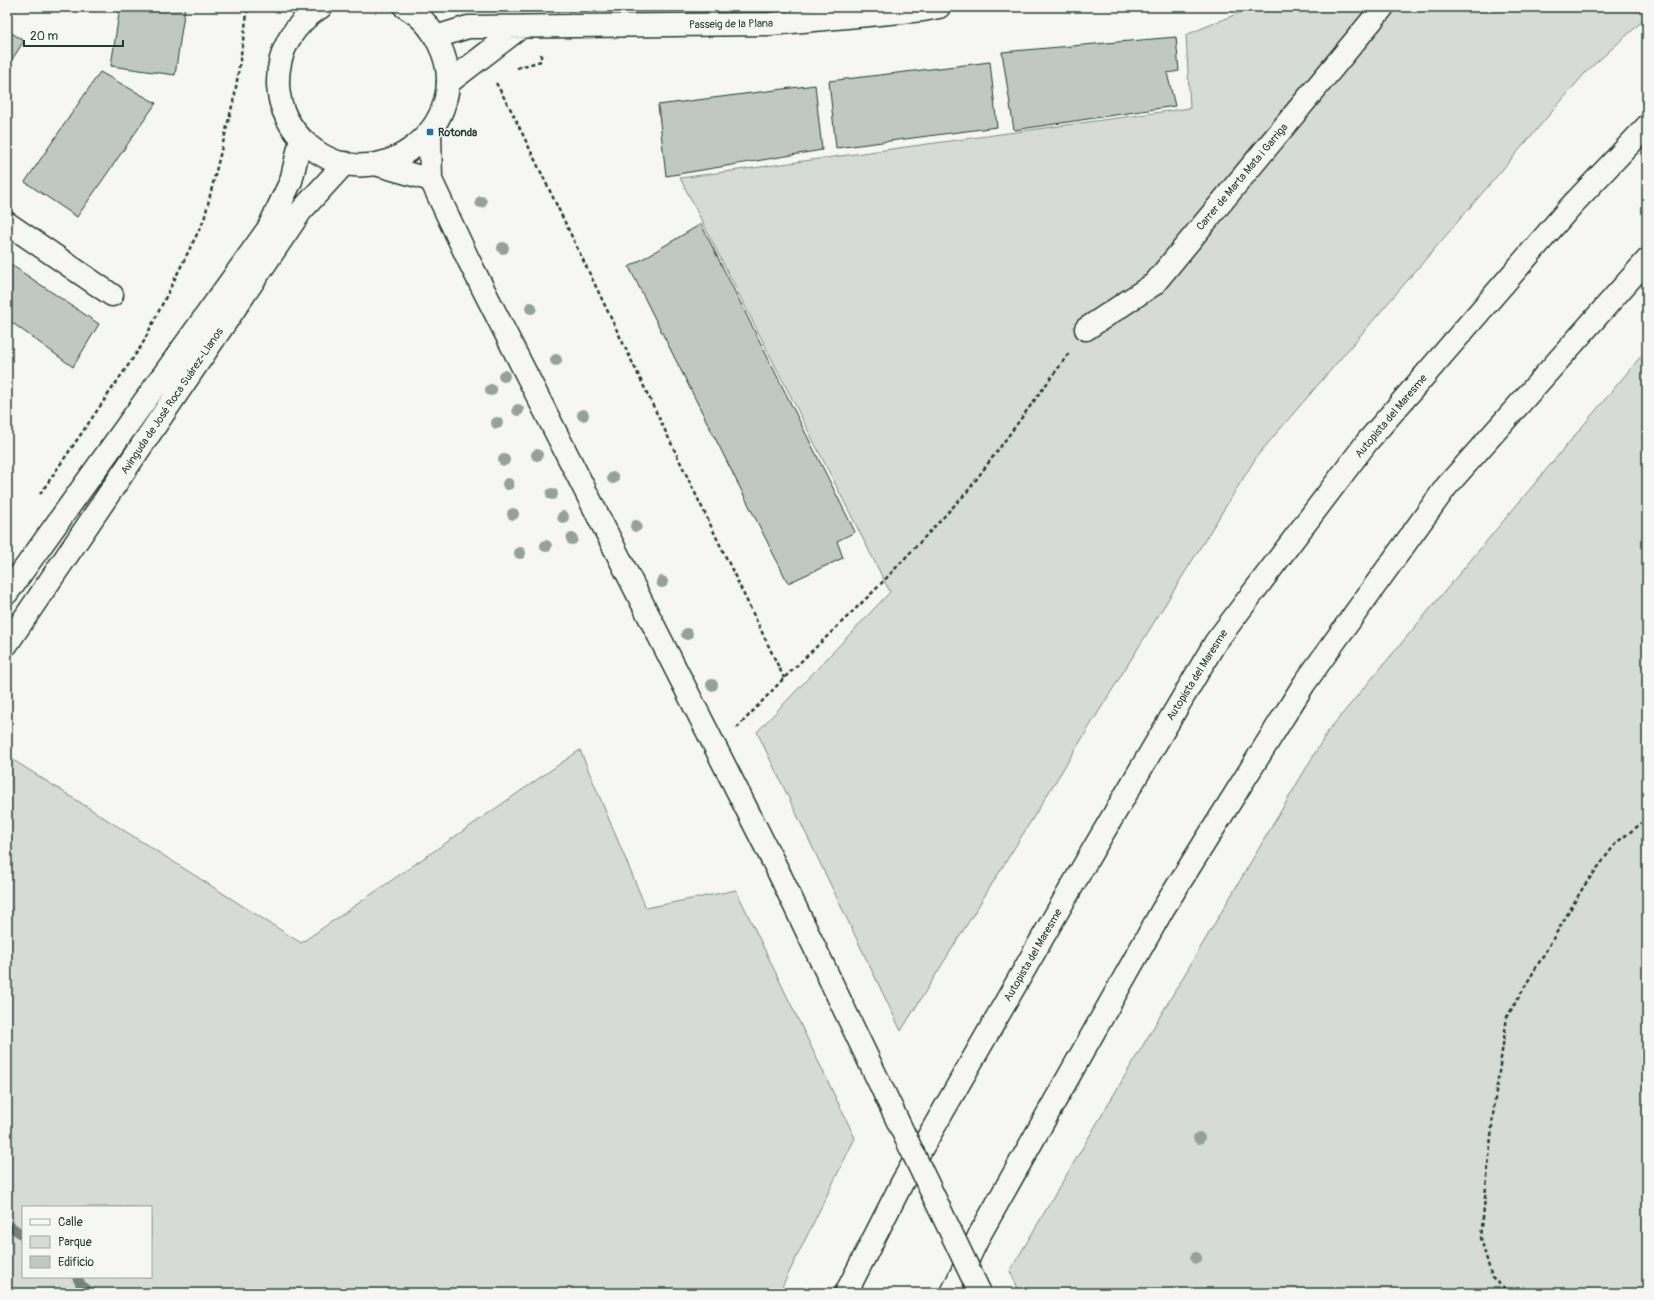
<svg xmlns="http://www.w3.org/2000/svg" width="1654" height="1300" font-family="Pangolin,sans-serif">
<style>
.green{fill:#d6dbd6;stroke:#7a8c85;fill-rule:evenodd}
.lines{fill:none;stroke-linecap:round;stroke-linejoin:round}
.stream{stroke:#72847d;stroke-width:10}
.building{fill:#c1c8c3;stroke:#1f3d34}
.street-casing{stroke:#1f3d34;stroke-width:25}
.secondary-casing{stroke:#1f3d34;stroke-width:25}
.highway-casing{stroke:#1f3d34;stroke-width:25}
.path{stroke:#1f3d34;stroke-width:2.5;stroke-dasharray:4 3;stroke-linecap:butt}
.street{stroke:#f6f6f2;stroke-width:22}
.secondary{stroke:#f6f6f2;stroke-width:22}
.highway{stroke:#f6f6f2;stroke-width:22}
.secondary-bridge-casing{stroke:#1f3d34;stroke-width:25;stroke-linecap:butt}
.secondary-bridge{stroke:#f6f6f2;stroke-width:22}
.tree{fill:#94a29b}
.poi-dot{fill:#1f6fb2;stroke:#f6f6f2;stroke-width:1.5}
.labels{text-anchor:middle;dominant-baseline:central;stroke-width:3;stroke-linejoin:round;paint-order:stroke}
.street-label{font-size:11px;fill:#1f3d34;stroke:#f6f6f2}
.poi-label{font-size:11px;font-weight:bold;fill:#1f3d34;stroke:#f6f6f2;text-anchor:start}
</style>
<rect width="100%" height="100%" fill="#f6f6f2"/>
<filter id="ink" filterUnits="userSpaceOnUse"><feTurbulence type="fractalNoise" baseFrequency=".025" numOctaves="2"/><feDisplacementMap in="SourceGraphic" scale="8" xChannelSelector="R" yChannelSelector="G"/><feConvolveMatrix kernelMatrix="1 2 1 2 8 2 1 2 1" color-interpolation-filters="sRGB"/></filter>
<g filter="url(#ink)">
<!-- green -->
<path class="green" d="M1253 7H1647V17L1586 72 1257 456 901 1031 757 732 890 592 680 178 1190 108 1186 35Z
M1647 349V1293H1020L1010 1271 1328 731Z
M580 750 646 908 736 890 855 1138 779 1293H7V756L301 943ZM23 1207H151V1277H23Z"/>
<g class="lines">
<!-- stream -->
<path class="stream" d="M7 1224 23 1235
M77 1277 81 1285 92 1293"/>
</g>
<!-- building -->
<path class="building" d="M120 7H185L175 75 111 66Z
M7 30 24 41 7 67Z
M1176 37 1179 71 1167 73 1175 106 1014 130 1002 52Z
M990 62 997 127 836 148 829 81Z
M100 72 156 103 77 217 25 182Z
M815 85 822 150 666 176 658 105Z
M701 224 855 532 837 541 843 558 788 583 629 267Z
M7 262 99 324 73 367 7 319Z"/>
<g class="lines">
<defs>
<path id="street" d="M436 37 468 27 770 24 923 10 939 7
M448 83 521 27
M7 223 112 295
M1086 329 1154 284 1383 7"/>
<path id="secondary" d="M321 7C293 24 277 52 278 85 279 109 291 130 308 145 376 204 479 124 439 44 432 29 420 15 405 7
M430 132 431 180 469 261 779 873
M375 164 431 180
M7 593 268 229 291 181 301 139
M7 644 301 211 345 163"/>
<path id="highway" d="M846 1293 903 1181 1090 855 1215 643 1367 442 1572 205 1647 126
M952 1293 980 1234 1163 909 1304 684 1446 487 1647 260"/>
</defs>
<!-- street casing -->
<use href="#street" class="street-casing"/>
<!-- secondary casing -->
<use href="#secondary" class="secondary-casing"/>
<!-- highway casing -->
<use href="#highway" class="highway-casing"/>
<!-- path -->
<path class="path" d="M517 68 541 61V54
M496 83 511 110 784 678
M40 494 142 345 204 220 235 94 248 7
M737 728 784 678 877 588 967 492 1070 352
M1511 1293 1492 1278 1481 1238 1494 1106 1507 1017 1584 886 1616 843 1647 819"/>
<!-- street -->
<use href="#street" class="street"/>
<!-- secondary -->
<use href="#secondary" class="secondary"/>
<!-- highway -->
<use href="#highway" class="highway"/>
<defs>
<path id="secondary-bridge" d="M779 873 980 1293"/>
</defs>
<!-- secondary-bridge casing -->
<use href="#secondary-bridge" class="secondary-bridge-casing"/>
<!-- secondary-bridge -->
<use href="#secondary-bridge" class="secondary-bridge"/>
</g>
<!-- trees -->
<g class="tree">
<circle cx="481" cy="202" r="6"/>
<circle cx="503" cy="248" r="6"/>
<circle cx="531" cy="308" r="6"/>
<circle cx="556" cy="360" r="6"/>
<circle cx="504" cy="376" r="6"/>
<circle cx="491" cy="390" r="6"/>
<circle cx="518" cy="410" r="6"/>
<circle cx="583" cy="415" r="6"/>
<circle cx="497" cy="423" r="6"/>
<circle cx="537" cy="455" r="6"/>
<circle cx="504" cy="460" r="6"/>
<circle cx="613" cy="478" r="6"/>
<circle cx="508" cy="484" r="6"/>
<circle cx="552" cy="494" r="6"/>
<circle cx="513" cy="514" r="6"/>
<circle cx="563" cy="517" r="6"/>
<circle cx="636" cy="526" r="6"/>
<circle cx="572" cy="539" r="6"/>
<circle cx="546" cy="546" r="6"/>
<circle cx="520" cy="553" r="6"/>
<circle cx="662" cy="582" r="6"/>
<circle cx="687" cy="634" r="6"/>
<circle cx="712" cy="685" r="6"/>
<circle cx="1199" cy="1138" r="6"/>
<circle cx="1196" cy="1258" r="6"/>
</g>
</g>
<!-- markers -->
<rect class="poi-dot" x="426" y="128" width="8" height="8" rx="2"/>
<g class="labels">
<!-- street labels -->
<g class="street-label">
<text transform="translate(731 24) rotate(-1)">Passeig de la Plana</text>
<text transform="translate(1242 177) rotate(-50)">Carrer de Marta Mata i Garriga</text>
<text transform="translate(172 401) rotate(-56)">Avinguda de José Roca Suárez-Llanos</text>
<text transform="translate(1391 416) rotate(-50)">Autopista del Maresme</text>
<text transform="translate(1197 675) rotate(-58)">Autopista del Maresme</text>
<text transform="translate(1033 955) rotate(-60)">Autopista del Maresme</text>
</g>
<!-- poi labels -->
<g class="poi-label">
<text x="438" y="132">Rotonda</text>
</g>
</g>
<!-- margin -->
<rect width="1654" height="1300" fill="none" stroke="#f6f6f2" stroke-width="24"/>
<rect x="12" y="12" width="1630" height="1276" fill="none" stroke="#1f3d34" stroke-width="1.5" filter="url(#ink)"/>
<!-- legend -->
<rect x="22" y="1206" width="130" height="72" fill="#f6f6f2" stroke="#a0aca6"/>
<rect x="30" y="1219" width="20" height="6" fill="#f6f6f2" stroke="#a0aca6"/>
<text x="58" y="1226" font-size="12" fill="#1f3d34">Calle</text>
<rect x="30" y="1236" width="20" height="12" fill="#d6dbd6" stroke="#a0aca6"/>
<text x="58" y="1246" font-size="12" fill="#1f3d34">Parque</text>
<rect x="30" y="1256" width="20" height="12" fill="#c1c8c3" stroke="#a0aca6"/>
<text x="58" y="1266" font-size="12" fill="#1f3d34">Edificio</text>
<!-- scale -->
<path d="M24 40v6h99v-6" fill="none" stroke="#1f3d34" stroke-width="2"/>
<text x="30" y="40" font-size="12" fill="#1f3d34" stroke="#f6f6f2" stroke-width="3" paint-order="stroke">20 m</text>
</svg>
